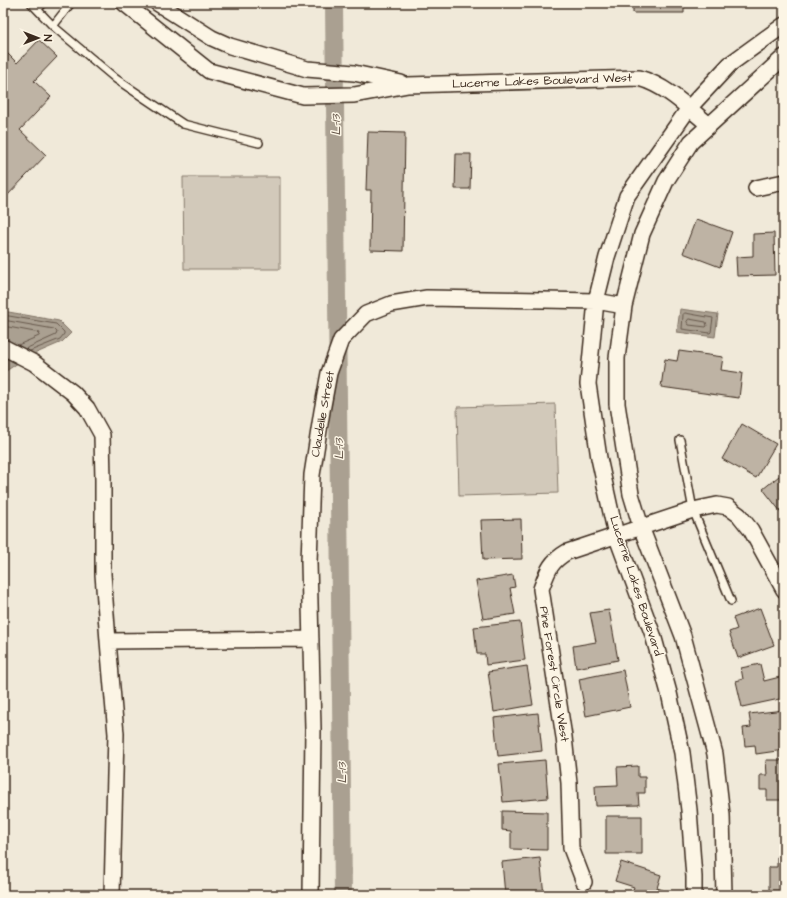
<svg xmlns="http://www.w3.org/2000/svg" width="787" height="898" font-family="'Architects Daughter',sans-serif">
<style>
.green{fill:#d2c9ba;stroke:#867a6c}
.water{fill:#aaa091;stroke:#7e7163}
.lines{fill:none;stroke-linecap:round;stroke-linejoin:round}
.shore{stroke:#67594c;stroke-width:1}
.canal{stroke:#aaa091;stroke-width:18}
.building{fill:#beb3a4;stroke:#3b2a1e}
.lane-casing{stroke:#3b2a1e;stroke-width:10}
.street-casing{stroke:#3b2a1e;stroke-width:18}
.lane{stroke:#fcf5e5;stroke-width:7}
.street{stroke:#fcf5e5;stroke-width:15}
.labels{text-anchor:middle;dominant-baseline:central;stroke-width:3;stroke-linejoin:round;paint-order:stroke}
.street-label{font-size:12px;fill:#3b2a1e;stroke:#fcf5e5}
.water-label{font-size:13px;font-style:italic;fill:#625346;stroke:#fcf5e5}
</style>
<rect width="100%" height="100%" fill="#f0e9d9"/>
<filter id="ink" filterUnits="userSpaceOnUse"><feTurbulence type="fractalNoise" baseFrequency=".025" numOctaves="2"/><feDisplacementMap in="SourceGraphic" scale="8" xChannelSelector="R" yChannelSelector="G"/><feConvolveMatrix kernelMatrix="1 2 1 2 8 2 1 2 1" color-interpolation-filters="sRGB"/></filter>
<g filter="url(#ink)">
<!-- green -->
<path class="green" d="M183 177H280V269H184Z
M555 404 558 493 459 496 457 407Z"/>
<!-- water -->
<path class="water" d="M680 309 718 314 715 337 677 332Z
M3 311 59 321 71 333 62 342 27 357 3 373Z"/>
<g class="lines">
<!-- shore -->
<path class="shore" d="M685 313 713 318 711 332 710 333 682 329 683 315Z
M3 315 56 324 64 332V334L60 339 30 351
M689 319 706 322 707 326 706 327 689 325 687 322Z
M3 320 54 329 57 332 56 335 25 349
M3 326 40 333 39 336 18 345"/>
<!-- canal -->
<path class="canal" d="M334 3 343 895"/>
</g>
<!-- building -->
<path class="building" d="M633 3H684V13H633Z
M39 40 57 57 34 81 51 97 20 130 46 155 5 198 3 196V49L17 63Z
M368 132 405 133 403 251 370 250 371 190H366Z
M456 154H471L470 189H455Z
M696 219 732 232 720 267 683 253Z
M782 229H784V254Z
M774 233 775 275 737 276 736 257 753 256V234Z
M679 351 723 357 721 370 742 373 739 398 661 387 665 359 677 361Z
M742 424 776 444 756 478 722 459Z
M784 472V516L763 489Z
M521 519 522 559 483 560 481 520Z
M513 575 515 587 510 588 515 614 483 619 476 581Z
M760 608 774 645 738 658 729 632 737 629 733 618Z
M609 610 618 660 576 668 573 646 596 642 590 613Z
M520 622 525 660 486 665 485 654H477L474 627Z
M760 664 764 681 784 676V698L742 707 736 681 743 679 741 668Z
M527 666 533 705 494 712 488 672Z
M623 670 630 707 586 716 579 679Z
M784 710V750L756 754 755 745 745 746 743 728 751 727 749 714Z
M538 713 542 751 498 756 494 718Z
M545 760 548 798 503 802 499 764Z
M766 760H784V800H767V790H760V775H767Z
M638 766V777H645V793H638L639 805 596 806 595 786 618 785 617 767Z
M502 811 547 812V850L511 849V831L502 830Z
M606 816H642V854H606Z
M784 856V895H769V867H777V857Z
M540 858 544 895H505L502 862Z
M621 862 661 875 657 888 663 890 662 895H631L634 887 615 881Z"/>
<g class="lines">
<defs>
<path id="lane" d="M31 3 53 26 116 79 183 124 259 143
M37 9 44 3
M53 26 71 3
M680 440 693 510 731 601"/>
<path id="street" d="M124 3 209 71 303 96 354 95 408 85 639 78C667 86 687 107 709 125
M157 3 212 38 230 46 307 69 354 73 401 83
M756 188 784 182
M3 347 34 363 73 393 87 408 102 435 103 480V574L108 641 311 639
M108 641 116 734 112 895
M584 882 571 848 569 783 564 737 541 589C548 570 550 562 567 552L693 510 717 505 728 507 739 515 751 530 784 590
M311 895 313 729 309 562 312 475 322 411 329 373 341 340 366 314 391 304 427 298 596 301 624 306
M694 895V877L689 810 682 753 669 693 653 635 616 535 599 458 588 384 596 301 607 257 627 196 689 108 730 64 784 25
M724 895 722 815 715 754 683 636 641 527 631 494 617 404V358L624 306 642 234 666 181 691 142 784 57"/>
</defs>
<!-- lane casing -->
<use href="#lane" class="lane-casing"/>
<!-- street casing -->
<use href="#street" class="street-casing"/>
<!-- lane -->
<use href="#lane" class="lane"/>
<!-- street -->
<use href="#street" class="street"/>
</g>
</g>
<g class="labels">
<!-- street labels -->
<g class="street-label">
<text transform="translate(542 81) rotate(-2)">Lucerne Lakes Boulevard West</text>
<text transform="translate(323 414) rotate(-80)">Claudelle Street</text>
<text transform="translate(636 586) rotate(72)">Lucerne Lakes Boulevard</text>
<text transform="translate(554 674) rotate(81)">Pine Forest Circle West</text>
</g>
<!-- water labels -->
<g class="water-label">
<text transform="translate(336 125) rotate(-91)">L-13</text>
<text transform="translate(339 449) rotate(-91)">L-13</text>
<text transform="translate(342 773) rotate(-91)">L-13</text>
</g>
</g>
<!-- margin -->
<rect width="787" height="898" fill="none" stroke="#fcf5e5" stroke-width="16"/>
<rect x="8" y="8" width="771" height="882" fill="none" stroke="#3b2a1e" stroke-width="1.5" filter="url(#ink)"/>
<!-- north arrow -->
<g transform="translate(38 38) rotate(90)" stroke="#fcf5e5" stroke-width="3" paint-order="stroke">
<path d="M0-3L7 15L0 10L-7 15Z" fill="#3b2a1e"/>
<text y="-6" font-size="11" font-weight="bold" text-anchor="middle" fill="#3b2a1e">N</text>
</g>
</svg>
